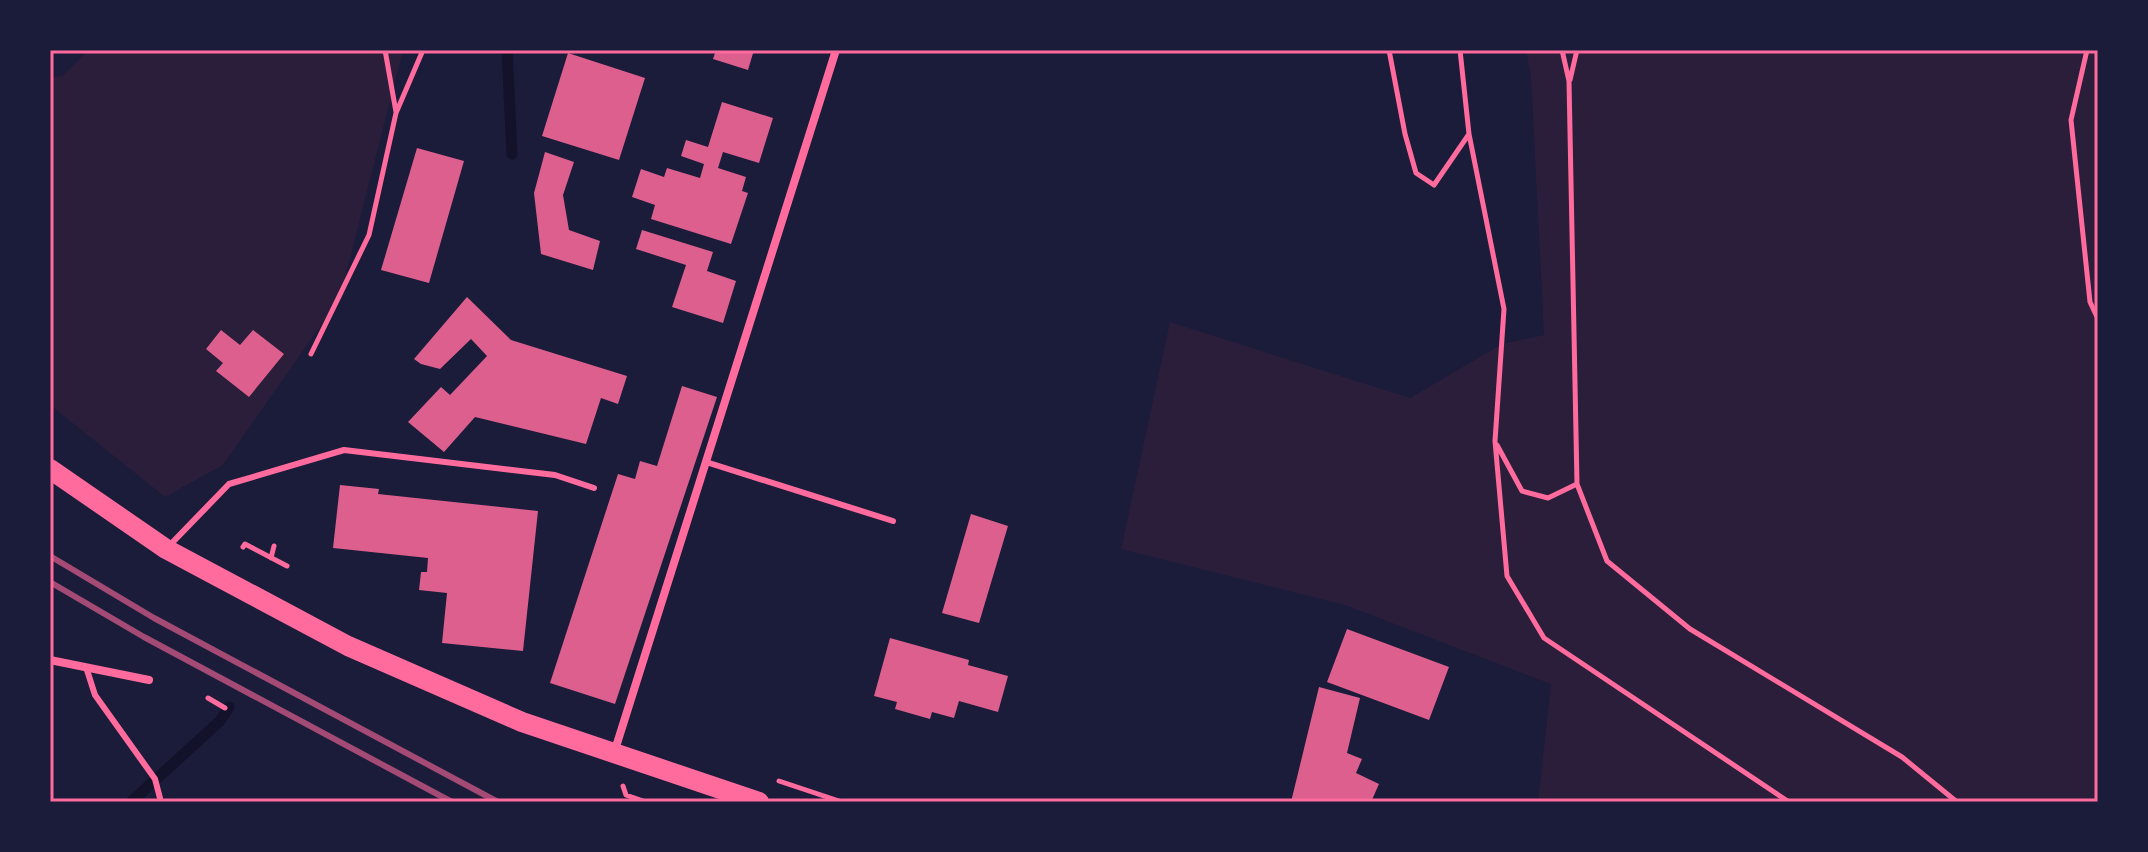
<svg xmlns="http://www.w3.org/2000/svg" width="2148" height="852" font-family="'IBM Plex Serif',serif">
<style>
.green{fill:#2a1e3b}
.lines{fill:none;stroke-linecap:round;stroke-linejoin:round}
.stream{stroke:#12122b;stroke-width:11}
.building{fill:#dd5f8e}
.path{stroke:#ff6b9d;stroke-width:5}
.service{stroke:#ff6b9d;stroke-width:6}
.minor{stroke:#ff6b9d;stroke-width:8}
.primary{stroke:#ff6b9d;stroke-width:20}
.rail{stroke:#a44b75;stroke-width:6}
.neatline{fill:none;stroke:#ff6b9d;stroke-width:3}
</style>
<rect width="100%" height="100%" fill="#1b1b3a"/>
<!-- green -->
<path class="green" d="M89 50H403L340 298 223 465 165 497 50 405V77L63 76Z
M1526 50H2098V802H1538L1551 684 1345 605 1121 549 1170 322 1410 398 1502 344 1544 335 1531 77Z"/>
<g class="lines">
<!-- stream -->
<path class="stream" d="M507 50 512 154
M131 802 220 721 229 707"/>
</g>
<!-- building -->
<path class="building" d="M716 50H754L748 70 713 59Z
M568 53 645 78 619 160 542 136Z
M722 102 773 118 759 163 723 152 718 168 746 177 742 191 748 193 731 244 651 219 655 205 632 197 641 169 664 177 667 168 700 178 704 164 681 156 686 140 708 147Z
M417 148 464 161 429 283 381 270Z
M545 152 574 162 563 195 569 230 600 241 593 270 541 254 534 193Z
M642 230 713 252 707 271 736 281 723 323 672 307 686 265 636 249Z
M467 297 511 340 627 376 618 404 601 398 586 444 475 417 444 452 408 422 441 387 450 395 487 356 471 339 440 369 421 364 414 359Z
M221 330 240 345 253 330 284 354 249 397 216 371 223 363 206 349Z
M682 386 717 397 615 704 550 683 618 474 635 479 640 461 657 466Z
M340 485 379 489 378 494 538 511 523 651 442 643 447 593 419 590 421 572H427L428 558 333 548Z
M971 514 1008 526 979 623 942 613Z
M1347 629 1449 667 1429 720 1327 682Z
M890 638 969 660 968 665 1008 676 998 712 959 701 954 718 932 712 930 719 895 709 897 702 874 696Z
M1319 687 1360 698 1347 753 1362 759 1356 773 1379 784 1371 802H1291Z"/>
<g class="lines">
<!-- path -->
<path class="path" d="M385 50 396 112
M1389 50 1405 134 1416 173 1434 185 1469 134 1504 309 1495 441 1507 576 1544 638 1789 802
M1460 50 1469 134
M1562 50 1569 81 1577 484 1607 561 1690 629 1902 757 1957 802
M2087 50 2071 120 2090 302 2098 319
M1570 80 1577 50
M311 354 369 235 396 113 423 50
M1497 445 1522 491 1548 498 1577 484
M243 547 245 544 287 566
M271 558 274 546
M208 698 225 708
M779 781 842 802
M623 786 626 795 646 802"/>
<!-- service -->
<path class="service" d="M706 462 893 521
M169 546 229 484 344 450 555 475 594 488
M86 667 95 695 155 779 161 802"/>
<!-- minor -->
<path class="minor" d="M50 660 149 680
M614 753 836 50"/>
<!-- primary -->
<path class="primary" d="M50 469 166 549 348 646 522 722 759 802"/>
<!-- rail -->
<path class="rail" d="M50 556 154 618 498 802
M50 582 144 637 452 802"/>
</g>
<!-- border -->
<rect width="2148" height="852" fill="none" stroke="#1b1b3a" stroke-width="104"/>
<rect x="52" y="52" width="2044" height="748" class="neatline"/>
</svg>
